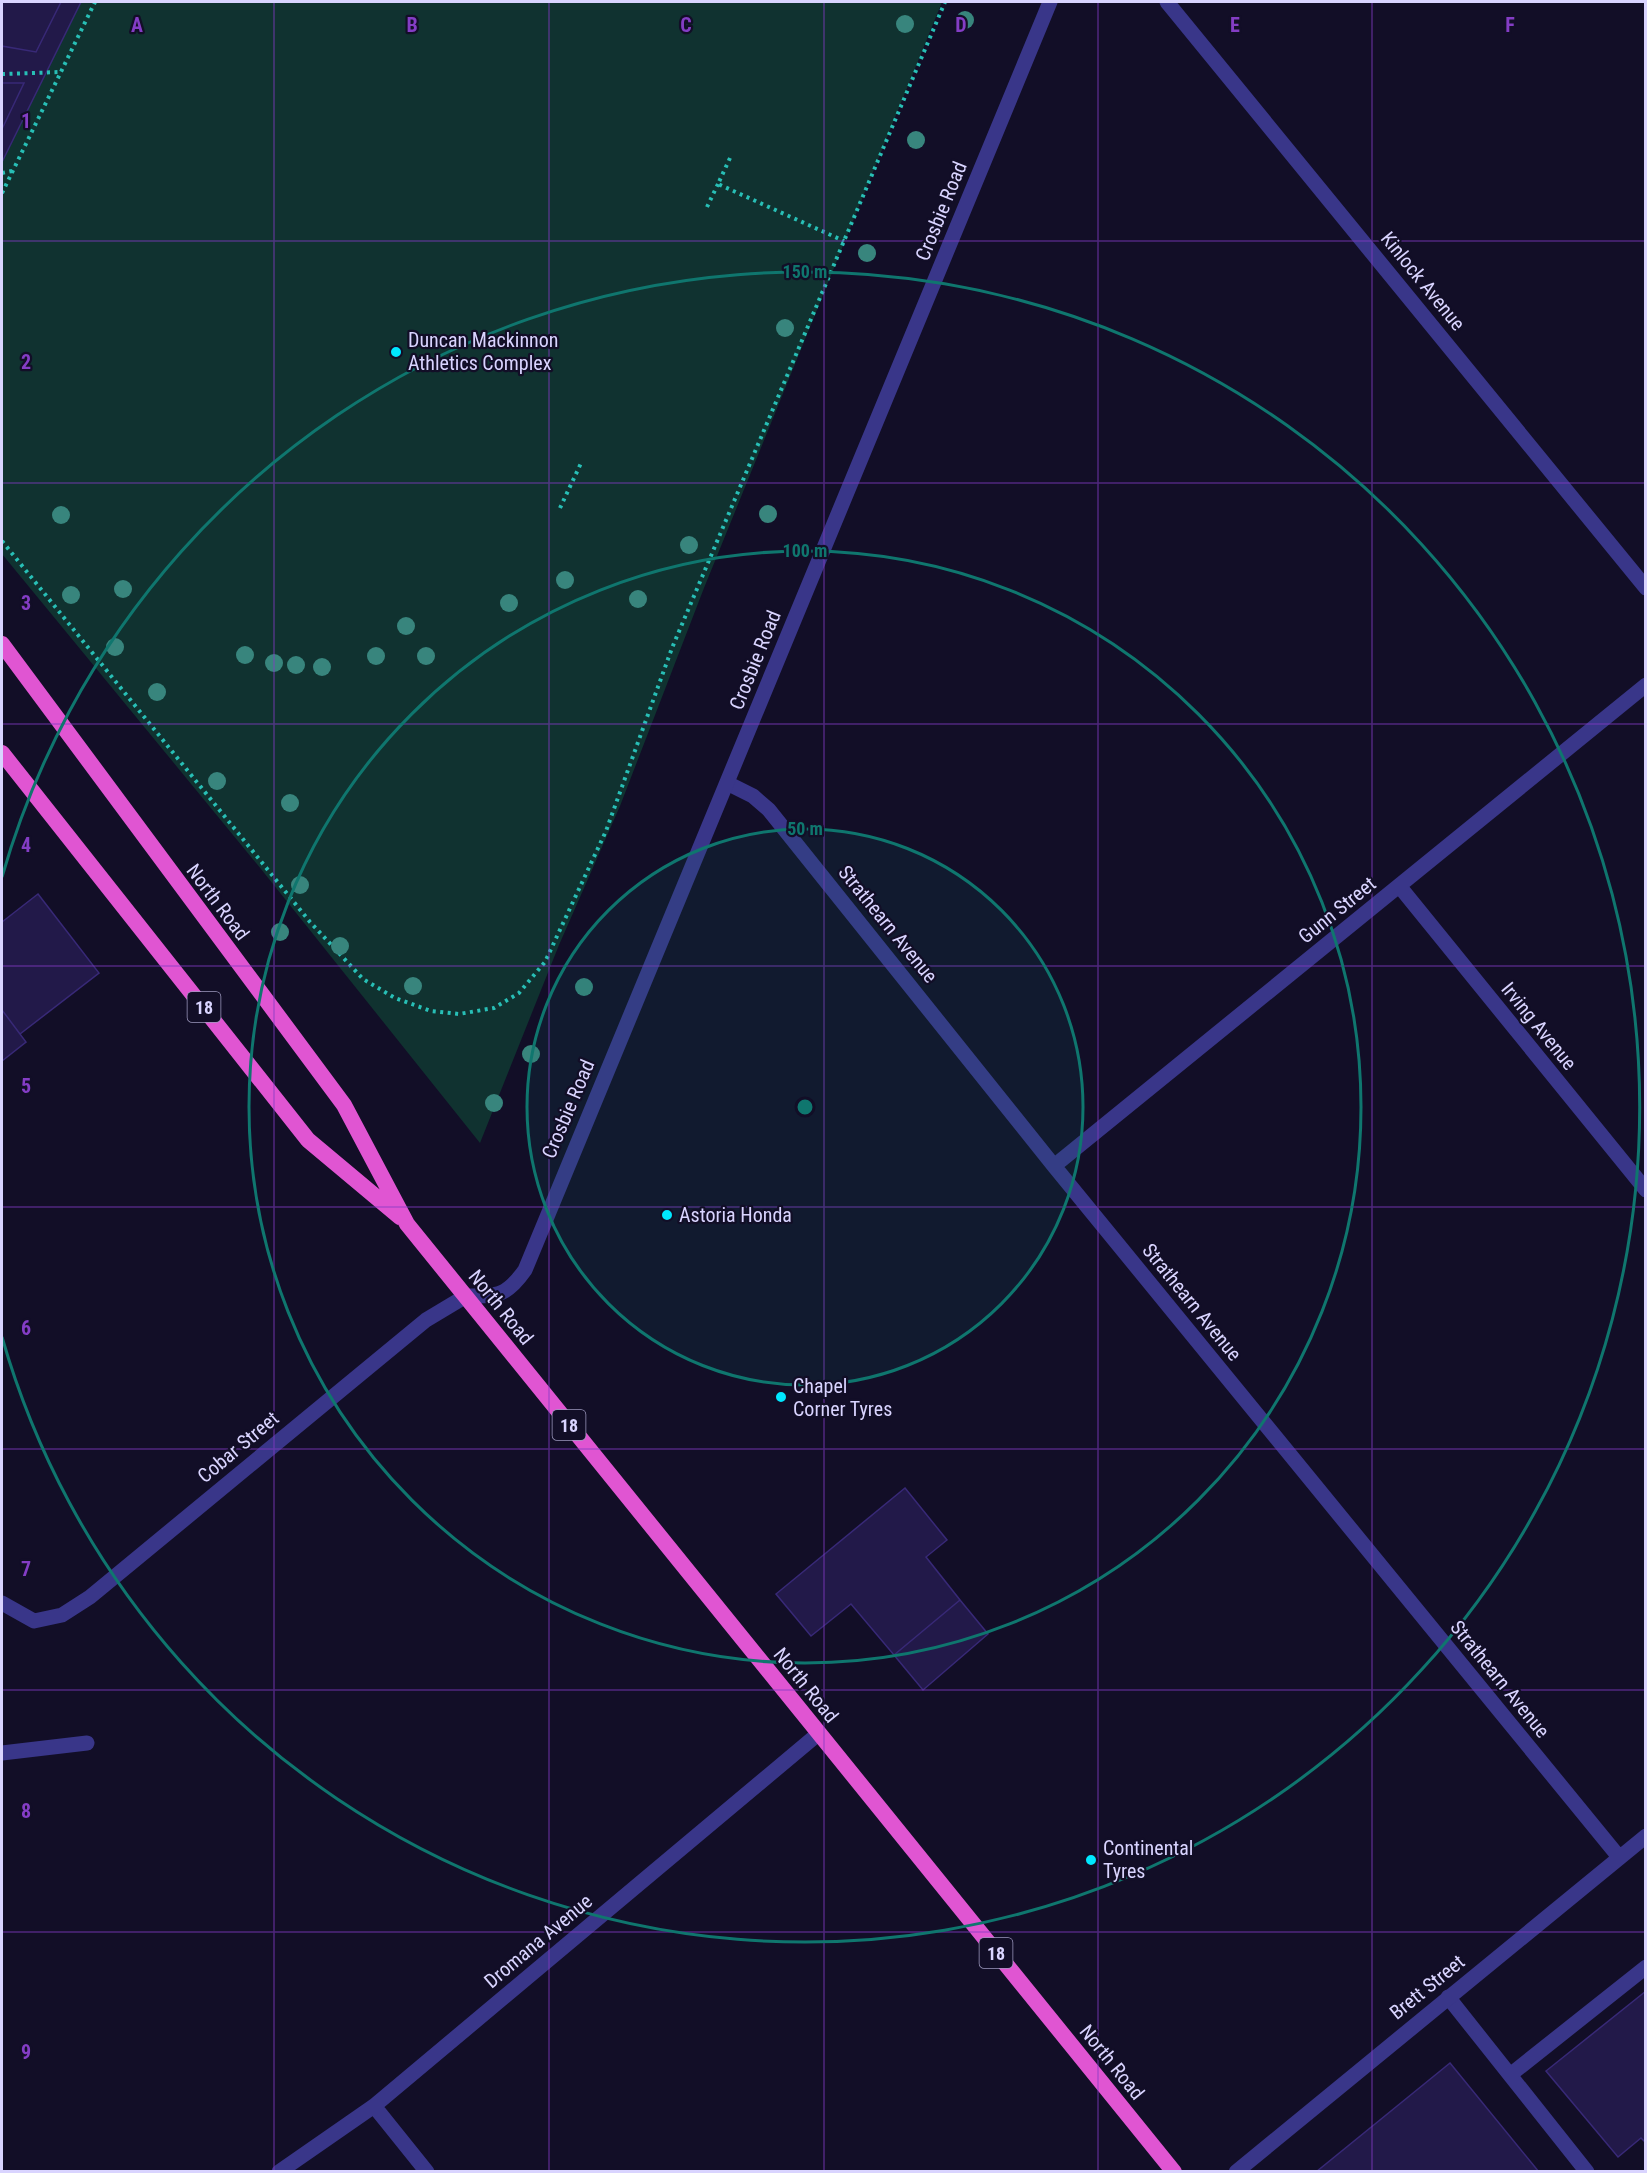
<svg xmlns="http://www.w3.org/2000/svg" width="1647" height="2173" font-family="'Roboto Condensed',sans-serif">
<style>
.green{fill:#103230}
.building{fill:#221949;stroke:#382977;stroke-width:1.5}
.lines{fill:none;stroke-linecap:round;stroke-linejoin:round}
.path{stroke:#28bfb6;stroke-width:4;stroke-dasharray:3 4.5;stroke-linecap:butt}
.service{stroke:#393689;stroke-width:15}
.minor{stroke:#393689;stroke-width:15}
.tertiary{stroke:#393689;stroke-width:15}
.trunk{stroke:#e055d2;stroke-width:16}
.tree{fill:#38857d}
.grid{fill:none;stroke:#843dc5;stroke-width:1.5;stroke-opacity:0.55}
.ring{fill:none;stroke:#0f766e;stroke-width:3}
.poi-dot{fill:#00e7ff;stroke:#120e27;stroke-width:2}
.labels{text-anchor:middle;dominant-baseline:central;stroke-width:4.5;stroke-linejoin:round;paint-order:stroke}
.shield{fill:#120e27;stroke:#9d99be;stroke-width:1.5}
.shield-label{font-size:18px;font-weight:bold;fill:#d9d4ff}
.street-label{font-size:20px;fill:#d9d4ff;stroke:#120e27}
.poi-label{font-size:20px;fill:#d9d4ff;stroke:#120e27;text-anchor:start}
.grid-label{font-size:20px;text-anchor:middle;font-weight:bold;fill:#843dc5;stroke:#120e27;stroke-width:4.5;stroke-linejoin:round;paint-order:stroke}
.centre{fill:#0f766e;stroke:#120e27;stroke-width:3}
.ring-label{font-size:18px;text-anchor:middle;font-weight:bold;fill:#0f766e;stroke:#120e27;stroke-width:4.5;stroke-linejoin:round;paint-order:stroke}
</style>
<rect width="100%" height="100%" fill="#120e27"/>
<!-- green -->
<path class="green" d="M2 2H942L704 588 620 806 559 945 480 1143 261 869 2 554Z"/>
<!-- building -->
<path class="building" d="M2 2H61L36 52 2 46Z
M2 2H81L2 162Z
M2 83H24L2 129Z
M38 894 99 973 20 1034 2 1010V922Z
M2 1010 26 1042 2 1061Z
M905 1488 947 1540 926 1557 960 1600 894 1655 851 1604 811 1636 776 1594Z
M960 1600 988 1634 923 1690 894 1655Z
M1646 1991V2143L1641 2138 1618 2157 1546 2071Z
M1450 2063 1539 2172H1316Z"/>
<g class="lines">
<!-- path -->
<path class="path" d="M2 74 61 72
M730 158 718 184 844 241
M2 173 12 171
M2 193 95 2
M707 207 718 184
M560 508 582 461
M2 541 310 922 363 979 395 998 431 1011 459 1014 494 1008 519 993 545 962 606 831 672 648 945 2"/>
<!-- service -->
<path class="service" d="M2 1753 87 1743
M1448 1997 1587 2172
M1510 2075 1646 1967"/>
<!-- minor -->
<path class="minor" d="M1167 2 1646 588
M727 783 753 796 769 810 1054 1166 1619 1857
M1400 887 1646 1190
M1054 1166 1646 685
M2 1603 34 1621 62 1615 90 1597 426 1320 466 1296
M374 2106 427 2172
M279 2172 374 2106 818 1734
M1236 2172 1646 1836"/>
<!-- tertiary -->
<path class="tertiary" d="M466 1296C497 1296 506 1297 525 1270L1050 2"/>
<!-- trunk -->
<path class="trunk" d="M2 644 344 1105 407 1224 1174 2172
M2 753 308 1140 400 1217"/>
</g>
<!-- trees -->
<g class="tree">
<circle cx="965" cy="20" r="9"/>
<circle cx="905" cy="24" r="9"/>
<circle cx="916" cy="140" r="9"/>
<circle cx="867" cy="253" r="9"/>
<circle cx="785" cy="328" r="9"/>
<circle cx="768" cy="514" r="9"/>
<circle cx="61" cy="515" r="9"/>
<circle cx="689" cy="545" r="9"/>
<circle cx="565" cy="580" r="9"/>
<circle cx="123" cy="589" r="9"/>
<circle cx="71" cy="595" r="9"/>
<circle cx="638" cy="599" r="9"/>
<circle cx="509" cy="603" r="9"/>
<circle cx="406" cy="626" r="9"/>
<circle cx="115" cy="647" r="9"/>
<circle cx="245" cy="655" r="9"/>
<circle cx="376" cy="656" r="9"/>
<circle cx="426" cy="656" r="9"/>
<circle cx="274" cy="663" r="9"/>
<circle cx="296" cy="665" r="9"/>
<circle cx="322" cy="667" r="9"/>
<circle cx="157" cy="692" r="9"/>
<circle cx="217" cy="781" r="9"/>
<circle cx="290" cy="803" r="9"/>
<circle cx="300" cy="885" r="9"/>
<circle cx="280" cy="932" r="9"/>
<circle cx="340" cy="946" r="9"/>
<circle cx="413" cy="986" r="9"/>
<circle cx="584" cy="987" r="9"/>
<circle cx="531" cy="1054" r="9"/>
<circle cx="494" cy="1103" r="9"/>
</g>
<!-- grid -->
<path class="grid" d="M274 2V2172M549 2V2172M824 2V2172M1098 2V2172M1372 2V2172M2 241H1646M2 483H1646M2 724H1646M2 966H1646M2 1207H1646M2 1449H1646M2 1690H1646M2 1932H1646"/>
<!-- distance rings -->
<circle cx="805" cy="1107" r="278" fill="#0f766e" fill-opacity=".12"/>
<g class="ring">
<circle cx="805" cy="1107" r="278"/>
<circle cx="805" cy="1107" r="556"/>
<path d="M2 877A835 835 0 1 1 2 1337"/>
</g>
<!-- markers -->
<g class="poi-dot">
<circle cx="396" cy="352" r="6"/>
<circle cx="667" cy="1215" r="6"/>
<circle cx="781" cy="1397" r="6"/>
<circle cx="1091" cy="1860" r="6"/>
</g>
<g class="labels">
<!-- shield labels -->
<g class="shield">
<rect x="187.5" y="992" width="33" height="30" rx="4.5"/>
<rect x="552.5" y="1410" width="33" height="30" rx="4.5"/>
<rect x="979.5" y="1938" width="33" height="30" rx="4.5"/>
</g>
<g class="shield-label">
<text x="204" y="1007">18</text>
<text x="569" y="1425">18</text>
<text x="996" y="1953">18</text>
</g>
<!-- street labels -->
<g class="street-label">
<text transform="translate(941 211) rotate(-68)">Crosbie Road</text>
<text transform="translate(1423 281) rotate(51)">Kinlock Avenue</text>
<text transform="translate(755 660) rotate(-68)">Crosbie Road</text>
<text transform="translate(218 902) rotate(53)">North Road</text>
<text transform="translate(1337 910) rotate(-39)">Gunn Street</text>
<text transform="translate(888 924) rotate(51)">Strathearn Avenue</text>
<text transform="translate(1539 1026) rotate(51)">Irving Avenue</text>
<text transform="translate(568 1109) rotate(-67)">Crosbie Road</text>
<text transform="translate(1192 1302) rotate(51)">Strathearn Avenue</text>
<text transform="translate(501 1307) rotate(51)">North Road</text>
<text transform="translate(238 1447) rotate(-40)">Cobar Street</text>
<text transform="translate(1500 1679) rotate(51)">Strathearn Avenue</text>
<text transform="translate(806 1685) rotate(51)">North Road</text>
<text transform="translate(538 1941) rotate(-40)">Dromana Avenue</text>
<text transform="translate(1427 1987) rotate(-39)">Brett Street</text>
<text transform="translate(1112 2062) rotate(51)">North Road</text>
</g>
<!-- poi labels -->
<g class="poi-label">
<text x="408" y="340">Duncan Mackinnon<tspan x="408" dy="23">Athletics Complex</tspan></text>
<text x="679" y="1215">Astoria Honda</text>
<text x="793" y="1386">Chapel<tspan x="793" dy="23">Corner Tyres</tspan></text>
<text x="1103" y="1848">Continental<tspan x="1103" dy="23">Tyres</tspan></text>
</g>
</g>
<g class="grid-label">
<text x="137" y="32">A</text>
<text x="412" y="32">B</text>
<text x="686" y="32">C</text>
<text x="961" y="32">D</text>
<text x="1235" y="32">E</text>
<text x="1510" y="32">F</text>
<text x="26" y="128">1</text>
<text x="26" y="369">2</text>
<text x="26" y="610">3</text>
<text x="26" y="852">4</text>
<text x="26" y="1093">5</text>
<text x="26" y="1335">6</text>
<text x="26" y="1576">7</text>
<text x="26" y="1818">8</text>
<text x="26" y="2059">9</text>
</g>
<circle cx="805" cy="1107" r="9" class="centre"/>
<g class="ring-label">
<text x="805" y="278">150 m</text>
<text x="805" y="557">100 m</text>
<text x="805" y="835">50 m</text>
</g>
<!-- border -->
<rect width="1647" height="2173" fill="none" stroke="#d9d4ff" stroke-width="6"/>
</svg>
